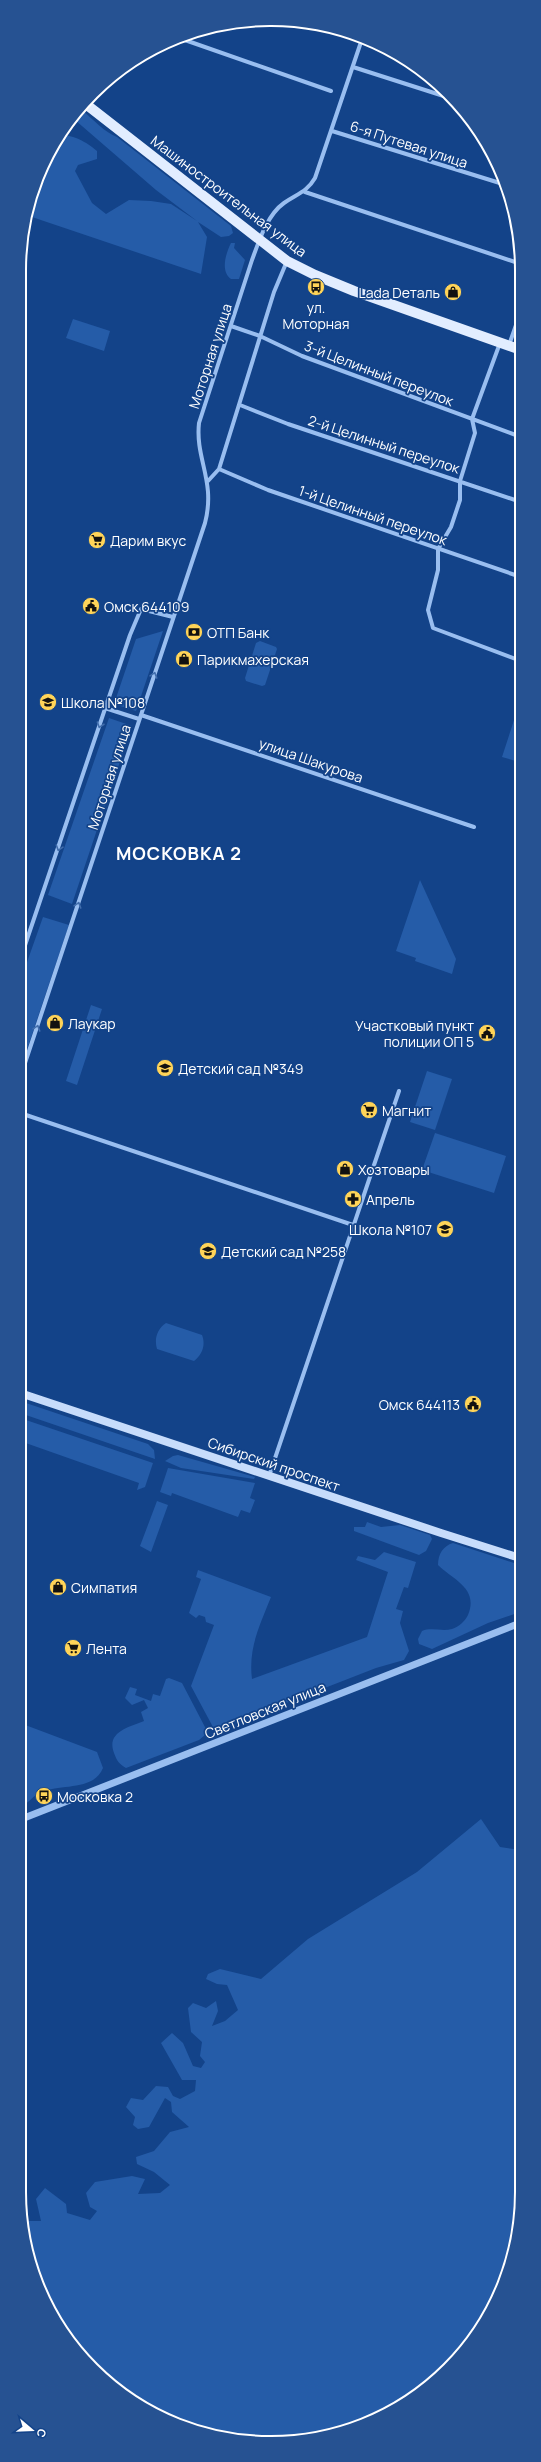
<svg xmlns="http://www.w3.org/2000/svg" width="541" height="2462" font-family="Manrope,sans-serif">
<style>
.green{fill:#255ca8}
.lines{fill:none;stroke-linecap:round;stroke-linejoin:round}
.minor{stroke:#99bef0;stroke-width:4}
.tertiary{stroke:#99bef0;stroke-width:7}
.secondary{stroke:#c7dcfb;stroke-width:8}
.primary{stroke:#e2edff;stroke-width:10}
.oneway{stroke:#426ead}
.labels{text-anchor:middle;dominant-baseline:central;stroke-width:3.5;stroke-linejoin:round;paint-order:stroke}
.street-label{font-size:14px;fill:#fff;stroke:#134389}
.poi-label{font-size:14px;fill:#fff;stroke:#134389;text-anchor:start}
.district-label{font-size:18px;font-weight:bold;letter-spacing:1px;fill:#fff;stroke:#134389}
.rim{fill:none;stroke:#fff;stroke-width:2}
</style>
<rect width="100%" height="100%" fill="#134389"/>
<!-- green -->
<path class="green" d="M83 111C94 120 104 132 117 137L231 226 233 233 229 236 221 237 198 222 207 237 201 274 29 216C35 196 45 150 61 138 70 131 90 145 97 151V159L78 165 75 171 92 203 106 214 129 200 151 201 171 204 197 221 156 190 75 120Z
M231 243H235L234 248 245 260 239 279H231C220 271 226 253 231 243Z
M73 319 110 331 104 351 66 338Z
M163 631 136 711 114 704 136 639Z
M260 641 276 647 277 649 265 685 262 686 246 681 245 678 256 643Z
M515 717 521 719 519 762 502 757Z
M109 718 132 726 72 904 48 895Z
M420 880 456 959 452 974 415 961 416 958 396 951Z
M43 917 69 925 20 1070V982Z
M91 1005 102 1009 77 1085 66 1081Z
M427 1071 452 1079 435 1130 410 1122Z
M435 1133 506 1156 494 1193 422 1170Z
M166 1323 202 1335C206 1345 202 1355 194 1361L157 1349C154 1339 157 1329 166 1323Z
M20 1401 148 1444 154 1450 155 1459 20 1413Z
M20 1418 153 1463 145 1487 137 1490 139 1483 20 1441Z
M178 1455 255 1477 254 1479 181 1468 165 1461 173 1456Z
M168 1468 255 1483 250 1498 255 1500 250 1513 241 1510 238 1517 172 1493 171 1496 160 1492Z
M157 1501 168 1505 151 1552 140 1546Z
M367 1522 381 1527 400 1525 430 1535 432 1539 426 1551 419 1555 354 1531V1527H365Z
M453 1543 520 1565V1612L488 1623 432 1649 419 1644 418 1639 422 1631C432 1627 442 1632 452 1629 459 1627 465 1621 468 1615 479 1588 453 1580 438 1565 438 1554 443 1546 453 1543Z
M384 1552 416 1562 408 1588 404 1587 396 1609 403 1611 400 1623 409 1651 404 1660 376 1668 219 1729H214L191 1686 214 1625 206 1622 205 1617 199 1615 196 1618 189 1613 201 1579 196 1577 198 1570 271 1597C260 1625 248 1648 252 1679L367 1637 388 1572 356 1560 358 1556 375 1560Z
M169 1678 182 1683 206 1729 205 1735 199 1740 126 1768C119 1764 117 1761 114 1753 106 1732 129 1727 144 1721L141 1712 148 1708 144 1700 132 1705 125 1698 130 1687 137 1689 135 1695 151 1701 153 1694 160 1696 166 1679Z
M20 1723 97 1752 103 1768C94 1791 60 1784 42 1792 33 1795 28 1804 19 1808Z
M481 1819 500 1847 520 1850V2224L488 2317 436 2381 351 2430 254 2442 174 2424 92 2369 38 2288 25 2221H41L36 2199 45 2188 66 2204 67 2213 90 2220 97 2211 90 2207 86 2193 95 2182 132 2176 145 2179 138 2194 160 2193 170 2185 154 2172 137 2164 136 2157 154 2151 170 2132 189 2127 172 2112 171 2102 165 2098 149 2127 138 2129 133 2125 135 2117 126 2107 131 2098 143 2100 156 2086 168 2087 173 2096 180 2099 195 2091 196 2080H182L161 2043 172 2033 183 2043 193 2066 201 2068 205 2062 200 2056 202 2042 191 2032 188 2008 193 2003 206 2008 216 2001 218 2011 212 2026 225 2021 238 2010 227 1985 217 1984 206 1979 208 1974 220 1969 261 1979 308 1939 417 1872Z"/>
<g class="lines">
<!-- minor -->
<path class="minor" d="M182 39 331 91
M353 67 453 99
M332 131 503 184
M305 192 521 264
M231 326 260 336 302 356 521 437
M500 343 472 419 475 433 460 481V500L451 527 438 549V570L428 610 433 628 521 661
M509 345 521 311
M240 405 288 424 521 502
M219 469 268 490 521 577
M208 481 219 469 274 292 287 261
M105 708 139 719
M141 715 474 827
M20 960 130 635 141 609 173 617
M20 1078 205 523C216 481 195 459 199 423L252 260C259 241 267 215 284 203 297 194 307 192 315 178L362 39
M20 1113 353 1225
M269 1476 399 1091"/>
<!-- tertiary -->
<path class="tertiary" d="M19 1820 520 1623"/>
<!-- secondary -->
<path class="secondary" d="M20 1393 441 1533 520 1558"/>
<!-- primary -->
<path class="primary" d="M87 105 287 261 315 275 354 291 521 350"/>
</g>
<!-- one-way arrows -->
<defs><path id="oneway-chevron" d="M-2-3.5L2.5 0L-2 3.5" fill="none" stroke-width="1.6" stroke-linecap="round" stroke-linejoin="round"/></defs>
<g class="oneway">
<use href="#oneway-chevron" transform="translate(154 675) rotate(-72)"/>
<use href="#oneway-chevron" transform="translate(100 725) rotate(109)"/>
<use href="#oneway-chevron" transform="translate(59 848) rotate(108)"/>
<use href="#oneway-chevron" transform="translate(78 905) rotate(-72)"/>
<use href="#oneway-chevron" transform="translate(37 1028) rotate(-72)"/>
</g>
<!-- icons -->
<defs>
<symbol id="bus-disc" viewBox="-11 -11 22 22"><circle r="9.5" fill="#ffd458" stroke="#134389"/><path d="M-5-6H5V4H4V6H2V4H-2V6H-4V4H-5ZM-3.5-4V0h7V-4ZM-3.5 1.2v1.5H-2V1.2ZM2 1.2v1.5H3.5V1.2Z" fill="#111"/></symbol>
<symbol id="shop-disc" viewBox="-11 -11 22 22"><circle r="9.5" fill="#ffd458" stroke="#134389"/><path d="M-5-2.5h2.3a2.7 3.5 0 0 1 5.4 0H5L5.5 6h-11ZM-1.5-2.5h3a1.5 2.3 0 0 0-3 0Z" fill="#111"/></symbol>
<symbol id="supermarket-disc" viewBox="-11 -11 22 22"><circle r="9.5" fill="#ffd458" stroke="#134389"/><path d="M-6-5.5h2.5l.6 2H6L4.5 2H-2.5L-4.4-4H-6ZM-1.5 3.2a1.3 1.3 0 1 0 .1 0ZM3 3.2a1.3 1.3 0 1 0 .1 0Z" fill="#111"/></symbol>
<symbol id="civic-disc" viewBox="-11 -11 22 22"><circle r="9.5" fill="#ffd458" stroke="#134389"/><path d="M-.6-6.5H3V-4.5H.6V-3L4-1V1h2V6H-6V1h2V-1L-.6-3ZM-1.2 2.5V6h2.4V2.5Z" fill="#111"/></symbol>
<symbol id="bank-disc" viewBox="-11 -11 22 22"><circle r="9.5" fill="#ffd458" stroke="#134389"/><path d="M-6-4H6V4H-6ZM0-2.3a2.3 2.3 0 1 0 0 4.6a2.3 2.3 0 1 0 0-4.6Z" fill="#111"/></symbol>
<symbol id="school-disc" viewBox="-11 -11 22 22"><circle r="9.5" fill="#ffd458" stroke="#134389"/><path d="M0-5L7-2L0 1L-7-2ZM-4 1L0 2.5L4 1V4Q0 6-4 4Z" fill="#111"/></symbol>
<symbol id="pharmacy-disc" viewBox="-11 -11 22 22"><circle r="9.5" fill="#ffd458" stroke="#134389"/><path d="M-2-6h4v4h4v4h-4v4h-4v-4h-4v-4h4Z" fill="#111"/></symbol>
</defs>
<g fill-rule="evenodd">
<use href="#bus-disc" x="306" y="277" width="20" height="20"/>
<use href="#shop-disc" x="443" y="282" width="20" height="20"/>
<use href="#supermarket-disc" x="87" y="530" width="20" height="20"/>
<use href="#civic-disc" x="81" y="596" width="20" height="20"/>
<use href="#bank-disc" x="184" y="622" width="20" height="20"/>
<use href="#shop-disc" x="174" y="649" width="20" height="20"/>
<use href="#school-disc" x="38" y="692" width="20" height="20"/>
<use href="#shop-disc" x="45" y="1013" width="20" height="20"/>
<use href="#civic-disc" x="477" y="1023" width="20" height="20"/>
<use href="#school-disc" x="155" y="1058" width="20" height="20"/>
<use href="#supermarket-disc" x="359" y="1100" width="20" height="20"/>
<use href="#shop-disc" x="335" y="1159" width="20" height="20"/>
<use href="#pharmacy-disc" x="343" y="1189" width="20" height="20"/>
<use href="#school-disc" x="435" y="1219" width="20" height="20"/>
<use href="#school-disc" x="198" y="1241" width="20" height="20"/>
<use href="#civic-disc" x="463" y="1394" width="20" height="20"/>
<use href="#shop-disc" x="48" y="1577" width="20" height="20"/>
<use href="#supermarket-disc" x="63" y="1638" width="20" height="20"/>
<use href="#bus-disc" x="34" y="1786" width="20" height="20"/>
</g>
<g class="labels">
<!-- street labels -->
<g class="street-label">
<text transform="translate(409 144) rotate(18)">6-я Путевая улица</text>
<text transform="translate(229 196) rotate(37)">Машиностроительная улица</text>
<text transform="translate(210 356) rotate(-72)">Моторная улица</text>
<text transform="translate(379 373) rotate(21)">3-й Целинный переулок</text>
<text transform="translate(384 444) rotate(18)">2-й Целинный переулок</text>
<text transform="translate(373 515) rotate(19)">1-й Целинный переулок</text>
<text transform="translate(311 760) rotate(19)">улица Шакурова</text>
<text transform="translate(109 777) rotate(-72)">Моторная улица</text>
<text transform="translate(274 1464) rotate(19)">Сибирский проспект</text>
<text transform="translate(265 1710) rotate(-22)">Светловская улица</text>
</g>
<!-- poi labels -->
<g class="poi-label">
<text x="440" y="292" text-anchor="end">Lada Dеталь</text>
<text x="316" y="307" text-anchor="middle">ул.<tspan x="316" dy="16">Моторная</tspan></text>
<text x="110" y="540">Дарим вкус</text>
<text x="104" y="606">Омск 644109</text>
<text x="207" y="632">ОТП Банк</text>
<text x="197" y="659">Парикмахерская</text>
<text x="61" y="702">Школа №108</text>
<text x="68" y="1023">Лаукар</text>
<text x="474" y="1025" text-anchor="end">Участковый пункт<tspan x="474" dy="16">полиции ОП 5</tspan></text>
<text x="178" y="1068">Детский сад №349</text>
<text x="382" y="1110">Магнит</text>
<text x="358" y="1169">Хозтовары</text>
<text x="366" y="1199">Апрель</text>
<text x="432" y="1229" text-anchor="end">Школа №107</text>
<text x="221" y="1251">Детский сад №258</text>
<text x="460" y="1404" text-anchor="end">Омск 644113</text>
<text x="71" y="1587">Симпатия</text>
<text x="86" y="1648">Лента</text>
<text x="57" y="1796">Московка 2</text>
</g>
<!-- district labels -->
<g class="district-label">
<text x="179" y="853">МОСКОВКА 2</text>
</g>
</g>
<!-- crop -->
<path d="M0 0H541V2462H0ZM270 26H271A244 244 0 0 1 515 270V2192A244 244 0 0 1 271 2436H270A244 244 0 0 1 26 2192V270A244 244 0 0 1 270 26Z" fill="#265292" fill-rule="evenodd"/>
<path class="rim" d="M270 26H271A244 244 0 0 1 515 270V2192A244 244 0 0 1 271 2436H270A244 244 0 0 1 26 2192V270A244 244 0 0 1 270 26Z"/>
<!-- north arrow -->
<g transform="translate(32 2430) rotate(109)" stroke="#134389" stroke-width="3" paint-order="stroke">
<path d="M0-3L7 15L0 10L-7 15Z" fill="#ffffff"/>
<text y="-6" font-size="11" font-weight="bold" text-anchor="middle" fill="#ffffff">С</text>
</g>
</svg>
